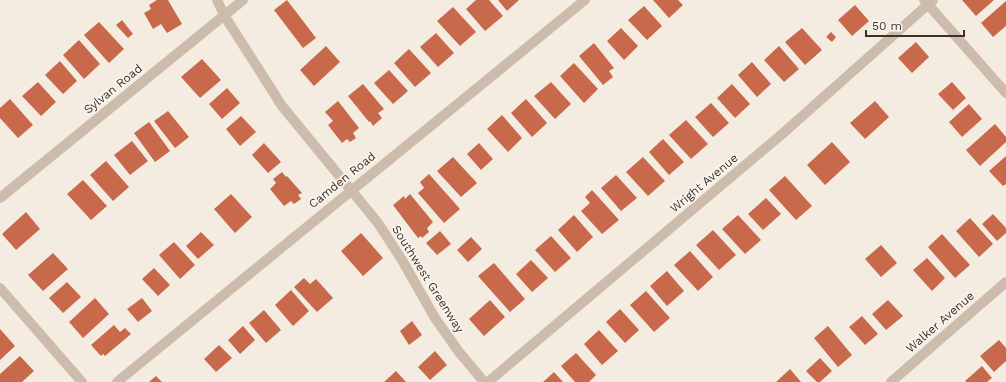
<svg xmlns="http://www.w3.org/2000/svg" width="1006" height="382" font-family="'Work Sans',sans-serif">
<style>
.building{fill:#c8694b}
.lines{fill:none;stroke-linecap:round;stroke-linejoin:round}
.minor{stroke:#cdbbac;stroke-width:10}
.labels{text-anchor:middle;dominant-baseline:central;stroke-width:3.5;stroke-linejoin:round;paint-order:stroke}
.street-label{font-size:12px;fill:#3b302b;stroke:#fbf5ee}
</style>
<rect width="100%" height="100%" fill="#f4ebe1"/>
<!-- building -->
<path class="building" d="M157 0H168L182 24 167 33 161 24 153 29 144 13 151 9 149 5Z
M287 0 316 38 303 48 274 10Z
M476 0H489L503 16 485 31 466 9Z
M498 0H519L507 11Z
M653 0H678L683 5 669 18Z
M962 0H994L976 16Z
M1006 1V26L993 37 981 23Z
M855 5 869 21 852 36 838 20Z
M644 6 662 26 647 40 628 20Z
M453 7 476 32 460 46 437 21Z
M122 20 133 34 128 38 116 25Z
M99 22 124 49 109 63 84 35Z
M621 28 638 46 624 60 607 41Z
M802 28 822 50 805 65 785 42Z
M831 32 836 37 832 42 826 37Z
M436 33 454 53 438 67 420 47Z
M79 40 100 64 84 79 63 55Z
M916 42 929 57 912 73 898 58Z
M594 43 614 68 609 71 613 77 603 85 579 56Z
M326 46 340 62 314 86 300 70Z
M779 46 799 69 784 82 764 60Z
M409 49 431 73 415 87 394 63Z
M202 59 221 80 200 98 181 77Z
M60 61 77 81 63 94 45 75Z
M752 62 771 84 757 97 738 75Z
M574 63 598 89 584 103 560 76Z
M389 70 408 91 393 104 374 83Z
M38 82 56 102 41 116 22 96Z
M551 82 571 104 555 119 534 96Z
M952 82 966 98 953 110 938 94Z
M363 84 384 109 378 113 382 118 373 126 370 121 369 122 348 96Z
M732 84 750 104 735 118 717 98Z
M227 88 240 103 222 119 209 104Z
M10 99 33 125 18 138 0 118V108Z
M526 99 547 123 532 137 511 113Z
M338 101 359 128 353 133 356 138 350 142 347 139 342 143 328 125 333 121 325 112Z
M875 101 889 117 865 139 850 123Z
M711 103 729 123 713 137 695 117Z
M969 104 982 119 962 137 949 122Z
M168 111 189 137 175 148 154 121Z
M502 115 522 138 508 152 487 129Z
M241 116 256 132 240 146 226 129Z
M686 120 708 144 691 159 669 135Z
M149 122 170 151 155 162 134 133Z
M995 124 1006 137V142L980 166 966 150Z
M663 139 684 162 669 175 649 152Z
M132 141 148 161 130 175 114 155Z
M832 142 850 162 825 185 807 165Z
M264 143 281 162 268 173 252 155Z
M479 143 493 159 481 170 467 154Z
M1006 156V184L1003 186 989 171Z
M453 157 477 183 461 197 437 171Z
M643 157 665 181 648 196 626 172Z
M106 161 129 187 113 201 90 175Z
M282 172 286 177 287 176 302 193 298 195 301 199 294 204 291 201 284 206 270 189 276 183 273 179Z
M429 174 460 209 444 223 418 193 424 188 420 182Z
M616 175 637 198 621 211 601 188Z
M785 176 812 206 796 220 769 190Z
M83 180 107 206 91 220 67 194Z
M592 190 619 220 602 234 581 211 590 203 585 197Z
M231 194 252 217 235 233 214 209Z
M410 194 433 222 427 228 429 232 422 238 421 236 418 238 393 205 404 196 405 199Z
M766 198 781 214 763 230 748 214Z
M26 212 40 229 16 250 2 234Z
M993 214 1006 228V233L997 241 982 224Z
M574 215 593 237 577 252 558 230Z
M738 215 761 240 745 254 722 229Z
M970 218 993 244 979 257 956 231Z
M713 230 736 255 719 270 696 245Z
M440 231 451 244 437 255 426 243Z
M201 232 214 245 198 259 186 246Z
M361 233 383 258 363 276 341 251Z
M942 234 970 265 955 278 928 247Z
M551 236 571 258 555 272 535 250Z
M471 237 482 249 468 262 457 250Z
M174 242 195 265 180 279 159 255Z
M881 245 897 263 881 277 865 259Z
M690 251 713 277 698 291 674 265Z
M53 253 68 269 43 291 28 275Z
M927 258 945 278 932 291 913 270Z
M531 260 548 278 532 292 516 274Z
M494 263 525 299 510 312 478 276Z
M154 268 170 285 158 296 142 279Z
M667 271 684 291 667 306 650 286Z
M304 278 310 284 316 279 333 298 317 312 294 287Z
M67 282 81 297 63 313 49 298Z
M291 290 309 311 293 326 275 305Z
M646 291 670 318 654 332 630 305Z
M95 298 109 314 83 338 69 322Z
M142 298 152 311 138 322 127 309Z
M490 300 505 317 484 336 469 319Z
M888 300 903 316 886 330 872 314Z
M620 309 639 330 625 343 606 322Z
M264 310 281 330 266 343 249 323Z
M862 316 878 334 865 345 849 327Z
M412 321 422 335 409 345 400 331Z
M114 325 120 332 125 328 131 334 105 356 103 354 101 356 91 345Z
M243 326 255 340 240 354 228 340Z
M828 326 852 355 838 367 814 338Z
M0 329 15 346 0 360Z
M599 330 618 351 602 365 584 344Z
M999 340 1006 348V361L994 372 980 356Z
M219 345 232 358 216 372 204 359Z
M435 351 447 365 430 380 418 367Z
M576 353 596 375 589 382H575L561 366Z
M20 356 34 371 22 382H0V374Z
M820 358 832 371 820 382H817L806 371Z
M982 366 992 378 987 382H966L965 381Z
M790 369 801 382H776Z
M396 371 406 382H384Z
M554 372 563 382H543Z
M156 376 162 382H149Z"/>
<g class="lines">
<!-- minor -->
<path class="minor" d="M217 0 224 15 282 106 378 223 402 260 435 318 459 352 484 382
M924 0 1006 93
M0 198 243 0
M0 288 82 382
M117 382 585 0
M488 382 781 135 933 0
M891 382 1006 282"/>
</g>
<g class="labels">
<!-- street labels -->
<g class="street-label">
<text transform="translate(113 89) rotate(-39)">Sylvan Road</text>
<text transform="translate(342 180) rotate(-39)">Camden Road</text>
<text transform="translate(704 183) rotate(-40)">Wright Avenue</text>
<text transform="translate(428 279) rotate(58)">Southwest Greenway</text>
<text transform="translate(940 322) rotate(-41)">Walker Avenue</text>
</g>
</g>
<!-- scale -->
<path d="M866 30v6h98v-6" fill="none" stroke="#3b302b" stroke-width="2"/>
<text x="872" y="30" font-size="12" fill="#3b302b" stroke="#fbf5ee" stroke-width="3" paint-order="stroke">50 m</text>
</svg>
